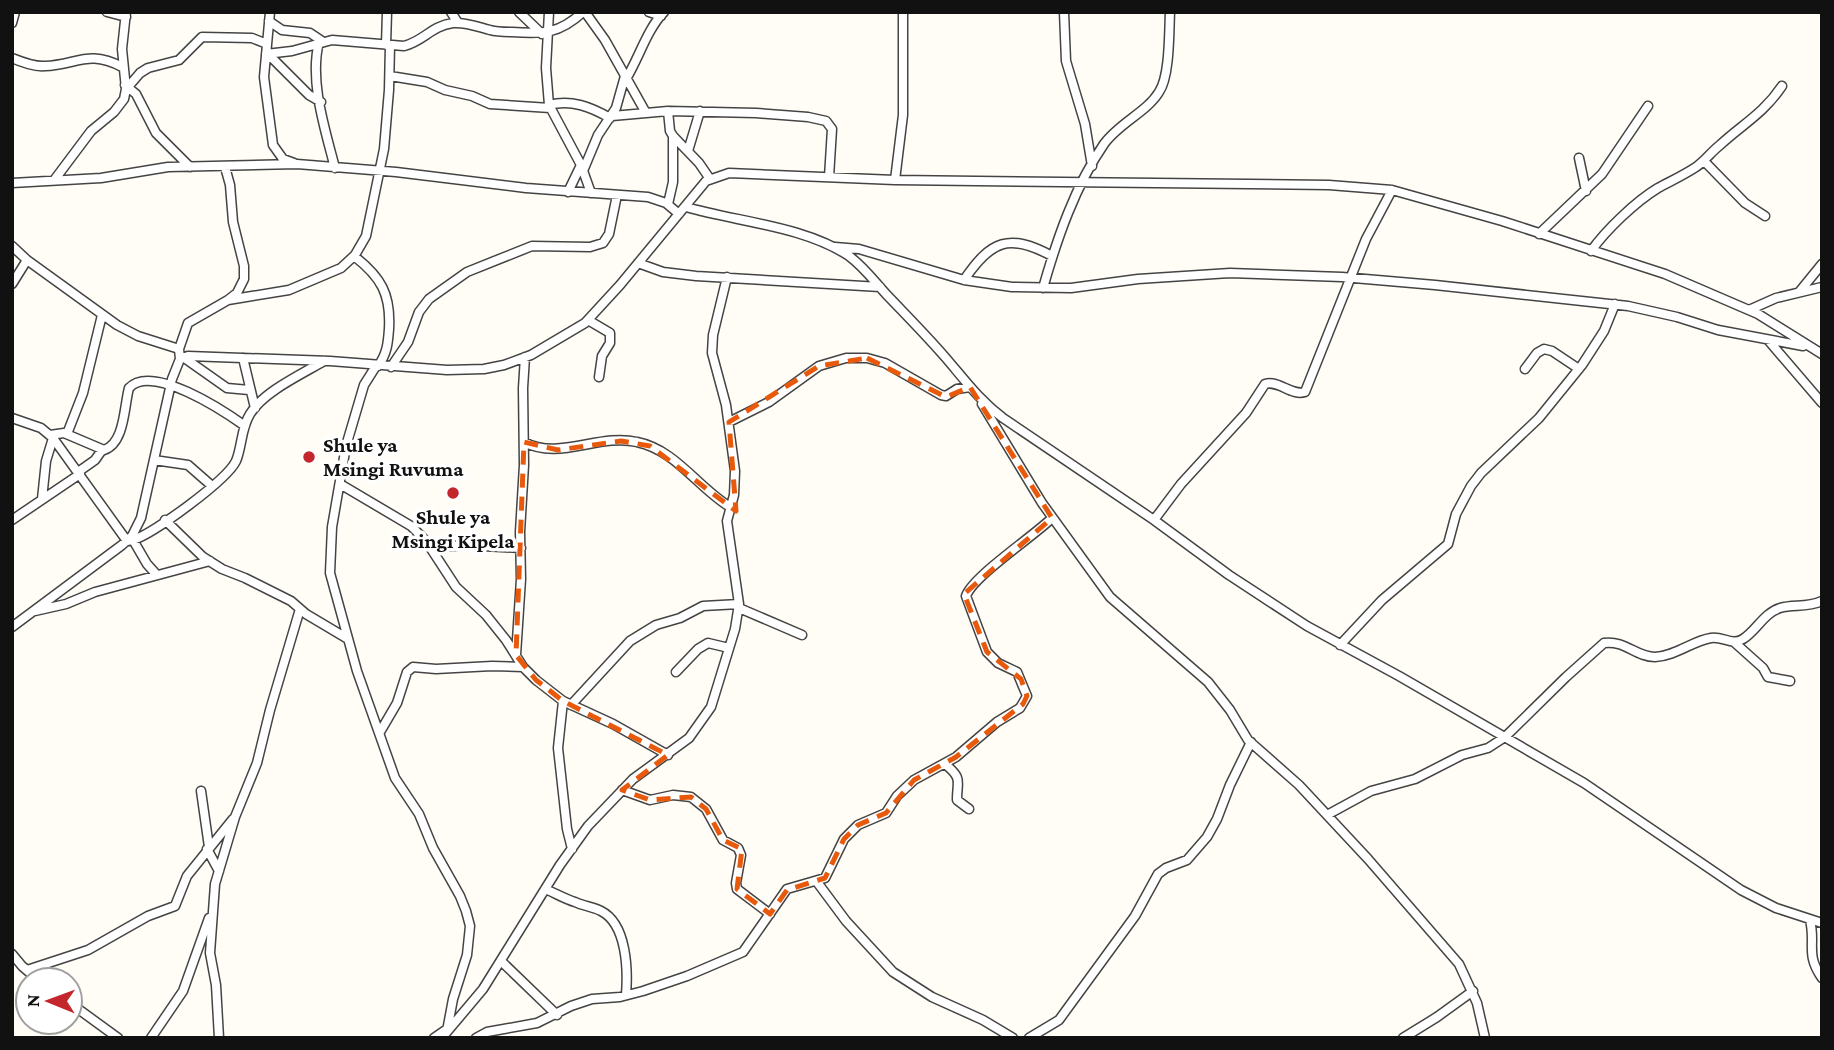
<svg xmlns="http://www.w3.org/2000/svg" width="1834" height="1050" font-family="'Crimson Pro',serif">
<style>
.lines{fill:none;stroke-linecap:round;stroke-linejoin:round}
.street-casing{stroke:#444;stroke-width:11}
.street{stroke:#fff;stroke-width:8}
.marked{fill:none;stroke:#e8590c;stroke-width:5;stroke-dasharray:14 9;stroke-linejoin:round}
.poi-dot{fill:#c4262e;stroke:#fff;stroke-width:2.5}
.labels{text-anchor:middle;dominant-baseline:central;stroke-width:7;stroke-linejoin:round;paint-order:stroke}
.poi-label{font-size:21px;font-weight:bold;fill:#111;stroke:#fff;text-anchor:start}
</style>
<rect width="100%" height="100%" fill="#fffdf5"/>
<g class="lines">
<defs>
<path id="street" d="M107 12 126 17
M270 12 264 77 273 145 283 159 294 163
M451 12 458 23
M519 12 542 34
M549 12 546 68 549 105 581 165 591 193
M585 12 605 40 646 113 668 111 670 131 673 136 699 163 710 179
M649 12 661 16
M1064 12 1066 61 1085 124 1092 166
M269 21 282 30 310 33 322 41
M12 23 15 12
M319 42C309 81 325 129 335 168
M386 45 387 12
M266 54 292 51 332 40 404 46C424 41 431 26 453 23 467 22 478 27 490 30 497 32 505 32 512 32 544 34 559 34 583 12
M268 54 309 95 321 102
M12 58C22 62 34 67 45 66 76 65 89 49 122 67
M390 76 427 82 445 90 472 96 490 104 550 108
M626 79C639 58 647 29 664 12
M125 85 136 94 156 133 190 167
M128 87 140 73 148 68 179 60 202 37 252 38 267 44
M549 105C571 99 591 107 610 118
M668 111 756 113 808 117 826 121 832 129 829 177
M612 116 646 113
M688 151 700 111
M1579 158 1586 191
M1704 161 1745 203 1765 216
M583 171 598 135 616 108 625 76
M55 179 91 131 114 112 124 99 126 89 122 49 126 12
M895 180 903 115V12
M12 183 101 178 168 167 297 164 396 172 526 188 648 197 666 203 679 214
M568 192 581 165
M668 204 673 182V136
M686 207C738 222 804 226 849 256 864 267 874 281 886 294 906 315 926 335 945 357 964 379 979 400 1003 418L1154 520 1229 575 1307 626 1399 676 1584 783 1741 890 1776 908 1822 923
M1539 234 1602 174 1648 106
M12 246 27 260 117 325 138 336 179 349
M835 247 859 249 964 280 1012 287 1071 288 1138 279 1230 273 1342 277 1435 285 1628 306 1677 317 1718 330 1803 346
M1591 251C1606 230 1635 202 1658 188 1671 181 1684 175 1696 167 1705 161 1711 152 1720 145 1743 124 1764 113 1782 86
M354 256C381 277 391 294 389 329 388 343 387 354 378 366
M638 263 663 272 696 276 880 287
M964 280C991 240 1009 233 1052 256
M12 284 27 260
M1043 288C1057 239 1075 186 1104 144 1119 123 1147 112 1159 92 1170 76 1169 32 1170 12
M1800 291 1822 264
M228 300 289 290 341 268 355 255 366 236 384 149 389 90 390 45
M1749 310 1776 298 1822 287
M588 320 610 333V343L602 356 599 377
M1768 340 1822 403
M183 357 227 388 249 390
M243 358 255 408
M180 359 179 349 188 323 228 300 237 293 244 279V266L233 222 230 185 225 167
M376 366 364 385 346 446 332 527 330 573 357 671 395 778 419 814 433 848 460 896 466 911 470 926 467 955 453 999 447 1031
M391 367 408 342 419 312 429 299 467 272 532 246 590 247 603 243 609 234 617 195
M1525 369 1537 353 1544 349 1552 351 1579 369
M982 404 1042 503 1110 597 1208 682 1230 710 1248 740 1299 785 1368 859 1459 964 1477 1003 1485 1038
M12 418 41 428 53 438 127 541 133 540C153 534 227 480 236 461 242 447 241 428 250 414 263 392 302 374 324 361
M729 422 769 402 819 366 846 358H867L885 363 941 395 946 396 957 389 970 387
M67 434 83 393 102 315
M50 435 64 433 104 450C125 443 124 406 129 388 152 363 224 411 245 426
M524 442C559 461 599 433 637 442 676 450 697 487 730 507
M154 460 188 465 212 486
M78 472 95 460 102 450
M340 484 411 526 426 541 456 587 486 615 506 640 523 667 536 680 563 701 613 724 668 755
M42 499 46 461 53 438
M12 520 80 474
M165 520 203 557 222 569 245 578 291 601 306 614 348 639
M1154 520 1181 484 1246 413 1265 384C1279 380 1291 396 1305 392L1366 239 1392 190
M133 540 147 564 156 574
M431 548 464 545 521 548
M739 608 802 635
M35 611 66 604 95 592 210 561
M12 627 122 545 132 536 141 518 172 379 180 359 188 356 330 361 447 370 484 369 504 365 531 355 585 323 620 285 706 181 729 173 895 180 1329 185 1392 190 1502 221 1665 274 1758 314 1822 354
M1734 642 1763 668 1768 677 1790 681
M1340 645 1382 600 1448 544 1456 514 1471 486 1481 473 1539 418 1582 365 1604 331 1615 304
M516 655 521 579 520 532 524 465 523 388 525 357
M676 672 698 649 708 643 729 648
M563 701 558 748 567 829 572 849
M571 705 630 641 656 625 680 618 703 606 739 604
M380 732 397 703 407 672 413 667 436 669 492 666 523 667
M945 764C963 779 957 780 957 800L969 809
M622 790 650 800 673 795 691 797 706 809 723 840 738 848 741 855 736 883 737 889 770 914
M201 791 209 847
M1327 815 1371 791 1415 779 1462 755 1488 748 1505 737 1566 677 1604 643C1625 640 1636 657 1655 657 1676 656 1692 641 1711 638 1723 636 1732 646 1743 639 1756 631 1764 613 1780 608 1794 604 1806 608 1822 601
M207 849 219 871
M817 882 846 921 893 972 932 997 983 1020 1013 1038
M545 889C555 893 565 899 575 902 584 906 593 907 601 911 627 924 628 970 626 995
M1810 920C1816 944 1805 954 1822 978
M12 954 22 966 38 980
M501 961 557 1015
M27 970 88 950 148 916 175 906 187 876 233 819
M70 1003 118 1038
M446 1033 483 989 560 865 588 826 633 779 689 738 711 707 735 629 739 604 727 521 734 495 735 471 726 405 712 353 713 335 727 277
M151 1038 183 991 209 918
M219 1038 216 985 210 953 215 884 235 817 257 763 270 710 300 609
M434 1038 447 1029
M476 1038 487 1032 537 1023 571 1006 592 999 620 997 643 991 687 976 743 952 787 889 825 878 844 839 858 825 886 813 897 796 914 780 956 757 997 722 1020 708 1027 696 1017 672 998 663 987 652 966 596C973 576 1034 536 1052 518
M1029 1038 1059 1020 1067 1009 1135 916 1158 874 1166 868 1187 860 1207 837 1217 819 1230 785 1251 742
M1403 1038 1437 1017 1473 991"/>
</defs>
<!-- street casing -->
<use href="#street" class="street-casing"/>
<!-- street -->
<use href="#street" class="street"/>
</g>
<!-- marked area -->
<path class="marked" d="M867 358 946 397 970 387 1052 518 964 594 987 652 1021 679 1027 696 1023 704 956 757 914 780 886 813 858 825 844 839 825 878 787 890 770 914 737 889 742 849 723 840 706 809 691 797 650 800 622 790 668 755 563 701 536 680 516 655 524 442 558 450 621 441 650 446 736 511 729 422 819 366Z"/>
<!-- markers -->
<g class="poi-dot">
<circle cx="309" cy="457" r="7"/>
<circle cx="453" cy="493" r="7"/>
</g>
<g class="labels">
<!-- poi labels -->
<g class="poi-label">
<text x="323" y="445">Shule ya<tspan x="323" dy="24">Msingi Ruvuma</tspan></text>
<text x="453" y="517" text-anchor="middle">Shule ya<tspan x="453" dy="24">Msingi Kipela</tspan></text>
</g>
</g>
<!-- border -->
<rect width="1834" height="1050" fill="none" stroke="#111111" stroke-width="28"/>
<!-- north arrow -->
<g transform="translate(49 1001) rotate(271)"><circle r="33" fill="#ffffff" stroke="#a0a0a0" stroke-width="2"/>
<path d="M0-5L12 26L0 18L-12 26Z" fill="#c4262e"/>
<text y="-10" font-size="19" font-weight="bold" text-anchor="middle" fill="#111111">N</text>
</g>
</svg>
